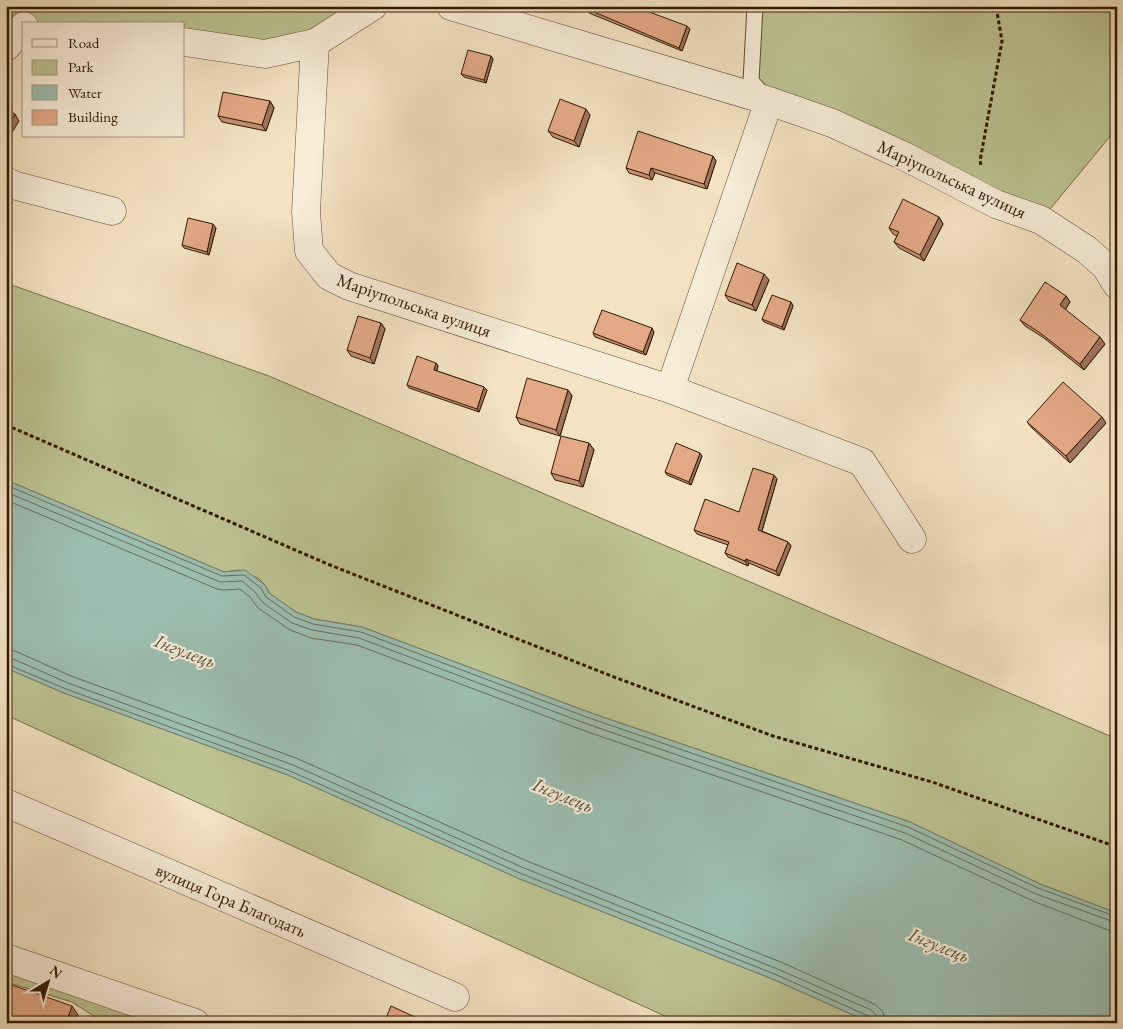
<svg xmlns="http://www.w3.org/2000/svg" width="1123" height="1029" font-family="'EB Garamond',serif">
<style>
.green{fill:#bdc393;stroke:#786e4a}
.water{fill:#9cbeb0;stroke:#727c6a}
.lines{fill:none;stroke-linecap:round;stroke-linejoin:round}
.shore{stroke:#686b58;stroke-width:1}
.lane-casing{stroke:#634b31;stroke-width:17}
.street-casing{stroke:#634b31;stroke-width:29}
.path{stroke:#331800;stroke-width:3;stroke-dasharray:4 2.5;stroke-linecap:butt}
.lane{stroke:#f7edd8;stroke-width:15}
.street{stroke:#f7edd8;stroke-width:28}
.wall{fill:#c39174;stroke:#331800}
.shaded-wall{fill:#9f765e;stroke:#331800}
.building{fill:#e3a987;stroke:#331800}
.labels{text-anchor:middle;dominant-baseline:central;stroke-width:4.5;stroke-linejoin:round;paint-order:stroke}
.street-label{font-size:18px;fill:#331800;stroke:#f7edd8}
.water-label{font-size:19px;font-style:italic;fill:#58523e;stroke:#f7edd8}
</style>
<rect width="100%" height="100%" fill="#f3e3c3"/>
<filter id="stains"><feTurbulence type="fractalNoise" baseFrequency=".004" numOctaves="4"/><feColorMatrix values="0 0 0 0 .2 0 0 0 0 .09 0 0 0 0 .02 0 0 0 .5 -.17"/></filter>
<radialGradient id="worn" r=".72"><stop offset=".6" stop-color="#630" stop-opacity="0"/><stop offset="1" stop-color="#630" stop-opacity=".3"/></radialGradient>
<!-- green -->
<path class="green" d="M6 6H373L315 43 184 42V24H24L6 27Z
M750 6H1117V128L1041 220 751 81Z
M6 283 269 376 1117 739V913L1040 884 910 822 591 713 362 627 314 619 296 612 269 593 265 585 258 578 239 570 224 572 6 480Z
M6 668 64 693 288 775 520 879 775 980 871 1023H680L6 715Z
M6 958 195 1023H105L72 1002 6 982Z"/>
<!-- water -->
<path class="water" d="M6 480 224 572 245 570 265 585 269 593 296 612 314 619 362 627 591 713 910 822 1040 884 1117 913V1023H871L775 980 520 879 288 775 64 693 6 668Z"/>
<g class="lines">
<!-- shore -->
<path class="shore" d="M6 485 222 576 244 575 261 588 266 597 294 617 313 624 361 632 589 718 908 827 1038 888 1117 917
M6 492 220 582 242 581 255 592 262 602 292 623 312 630 359 638 587 724 905 833 1036 894 1117 923
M6 500 217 589 224 590 240 589 250 597 258 608 290 630 311 638 357 645 585 731 902 840 1033 901 1108 930 1117 931
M6 650 15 651 71 676 296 758 527 861 783 963 876 1005 883 1012 885 1023
M6 658 13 659 68 683 293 765 524 868 780 970 871 1010 876 1015 878 1023
M6 664 66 689 290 771 522 874 777 975 868 1016 871 1019V1023"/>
<defs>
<path id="lane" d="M755 6 751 81 764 96"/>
<path id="street" d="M451 6 769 101 832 123 904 156 996 204 1041 220 1087 250 1106 267 1117 285
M184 42 265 54 315 43 373 6
M315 43 306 212 309 251 329 276 349 286 670 389 862 462 912 539
M6 47 24 26
M6 181 13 185 112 211
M670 389 769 101
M6 803 455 997
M6 958 195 1023"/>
</defs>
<!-- lane casing -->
<use href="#lane" class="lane-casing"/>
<!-- street casing -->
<use href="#street" class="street-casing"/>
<!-- path -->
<path class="path" d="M981 165 980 161 1002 41 996 6
M6 425 330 565 614 677 773 736 932 782 1117 847"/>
<!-- lane -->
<use href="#lane" class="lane"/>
<!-- street -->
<use href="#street" class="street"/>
</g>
<!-- wall -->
<path class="wall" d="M587 9 646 11 690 29 682 51 589 13Z
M491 56 493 59 486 83 464 77 461 74Z
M270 101 274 108 266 131 222 122 218 116Z
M590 115 579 147 553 137 548 131Z
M716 161 707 189 655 173 652 180 629 173 626 168Z
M939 217 943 224 924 261 899 248 894 242 897 236 893 234 889 228Z
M216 228 209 255 184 248 182 245Z
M769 280 756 311 729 301 725 295Z
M1066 296 1070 302 1065 310 1105 344 1084 370 1044 338 1025 326 1020 320Z
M791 302 793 306 784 330 764 322 762 319Z
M381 323 385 329 374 364 351 356 347 350Z
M654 332 646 355 595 337 593 333Z
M436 363 438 366 437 371 484 387 487 390 479 412 409 388 407 385Z
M568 390 572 396 560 436 520 424 516 417Z
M1027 422 1106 423 1070 463 1032 428Z
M589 443 594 450 583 487 555 480 551 473Z
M702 456 691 485 667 475 665 472Z
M777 479 762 531 788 542 791 546 779 576 749 563 748 566 728 557 725 553 728 545 697 534 694 530 739 512Z"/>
<!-- shaded-wall -->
<path class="shaded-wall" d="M687 26 690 29 682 51 679 48Z
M491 56 493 59 486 83 484 80Z
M270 101 274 108 266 131 262 125Z
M586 109 590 115 579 147 574 141Z
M15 114 19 121 6 142V128Z
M713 156 716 161 707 189 704 184Z
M651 168 655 173 652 180 649 175Z
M7 201 11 208 6 219V203Z
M939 217 943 224 924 261 920 255Z
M213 224 216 228 209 255 207 252Z
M764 274 769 280 756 311 752 305Z
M1066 296 1070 302 1064 312 1060 305Z
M791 302 793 306 784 330 782 327Z
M381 323 385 329 374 364 370 358Z
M652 328 654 332 646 355 643 352Z
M1100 337 1105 344 1084 370 1080 364Z
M436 363 438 366 436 373 434 370Z
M484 387 487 390 479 412 477 409Z
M568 390 572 396 560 436 556 430Z
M1102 417 1106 423 1070 463 1066 456Z
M589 443 594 450 583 487 579 481Z
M700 453 702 456 691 485 689 482Z
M774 475 777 479 761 534 758 530Z
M788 542 791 546 779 576 776 571Z
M746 559 749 563 748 566 745 561Z
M72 1006 78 1015 75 1023H66Z"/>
<!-- building -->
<path class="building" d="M588 6H638L644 9V10L687 26 679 48 587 9Z
M468 50 491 56 484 80 461 74Z
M223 92 270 101 262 125 218 116Z
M560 99 586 109 574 141 548 131Z
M6 109 15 114 6 128Z
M638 131 713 156 704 184 651 168 649 175 626 168Z
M903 199 939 217 920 255 894 242 899 232 889 228Z
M188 218 213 224 207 252 182 245Z
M737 263 764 274 752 305 725 295Z
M1045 282 1066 296 1060 305 1100 337 1080 364 1039 332 1020 320Z
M772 295 791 302 782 327 762 319Z
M602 310 652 328 643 352 593 333Z
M358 316 381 323 370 358 347 350Z
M417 356 436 363 434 370 484 387 477 409 407 385Z
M527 378 568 390 556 430 516 417Z
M1063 382 1102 417 1066 456 1027 422Z
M561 436 589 443 579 481 551 473Z
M676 443 700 453 689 482 665 472Z
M753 468 774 475 758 530 788 542 776 571 746 559 745 561 725 553 729 542 694 530 705 499 739 512Z
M6 983 72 1006 66 1023H9L6 1022Z
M391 1006 428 1023H384Z"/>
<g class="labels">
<!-- street labels -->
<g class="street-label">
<text transform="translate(952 179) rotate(25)">Маріупольська вулиця</text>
<text transform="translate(414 305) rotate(19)">Маріупольська вулиця</text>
<text transform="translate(231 900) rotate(23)">вулиця Гора Благодать</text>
</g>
<!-- water labels -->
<g class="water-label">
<text transform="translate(185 651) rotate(21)">Інгулець</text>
<text transform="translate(563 795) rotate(22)">Інгулець</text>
<text transform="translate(939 945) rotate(22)">Інгулець</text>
</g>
</g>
<!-- margin -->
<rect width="1123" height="1029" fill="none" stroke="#f3e3c3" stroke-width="25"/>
<rect x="8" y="8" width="1108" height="1014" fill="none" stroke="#331800" stroke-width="2.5"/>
<rect x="12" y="12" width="1098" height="1004" fill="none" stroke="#331800"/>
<!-- legend -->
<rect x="22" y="22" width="162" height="115" fill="#f7edd8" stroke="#a99882"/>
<rect x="32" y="39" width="25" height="8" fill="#f7edd8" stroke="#a99882"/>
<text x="68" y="48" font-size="15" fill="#331800">Road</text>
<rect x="32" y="60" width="25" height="15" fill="#bdc393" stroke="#a99882"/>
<text x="68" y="72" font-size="15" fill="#331800">Park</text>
<rect x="32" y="85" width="25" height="15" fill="#9cbeb0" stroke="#a99882"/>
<text x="68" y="98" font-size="15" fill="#331800">Water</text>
<rect x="32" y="110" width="25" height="15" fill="#e3a987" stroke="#a99882"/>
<text x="68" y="122" font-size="15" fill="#331800">Building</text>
<!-- north arrow -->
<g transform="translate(48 982) rotate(38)" stroke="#f7edd8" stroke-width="4" paint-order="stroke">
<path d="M0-4L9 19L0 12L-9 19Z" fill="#331800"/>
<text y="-8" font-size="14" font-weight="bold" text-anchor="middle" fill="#331800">N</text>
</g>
<rect width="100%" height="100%" filter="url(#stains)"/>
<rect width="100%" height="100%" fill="url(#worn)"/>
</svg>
